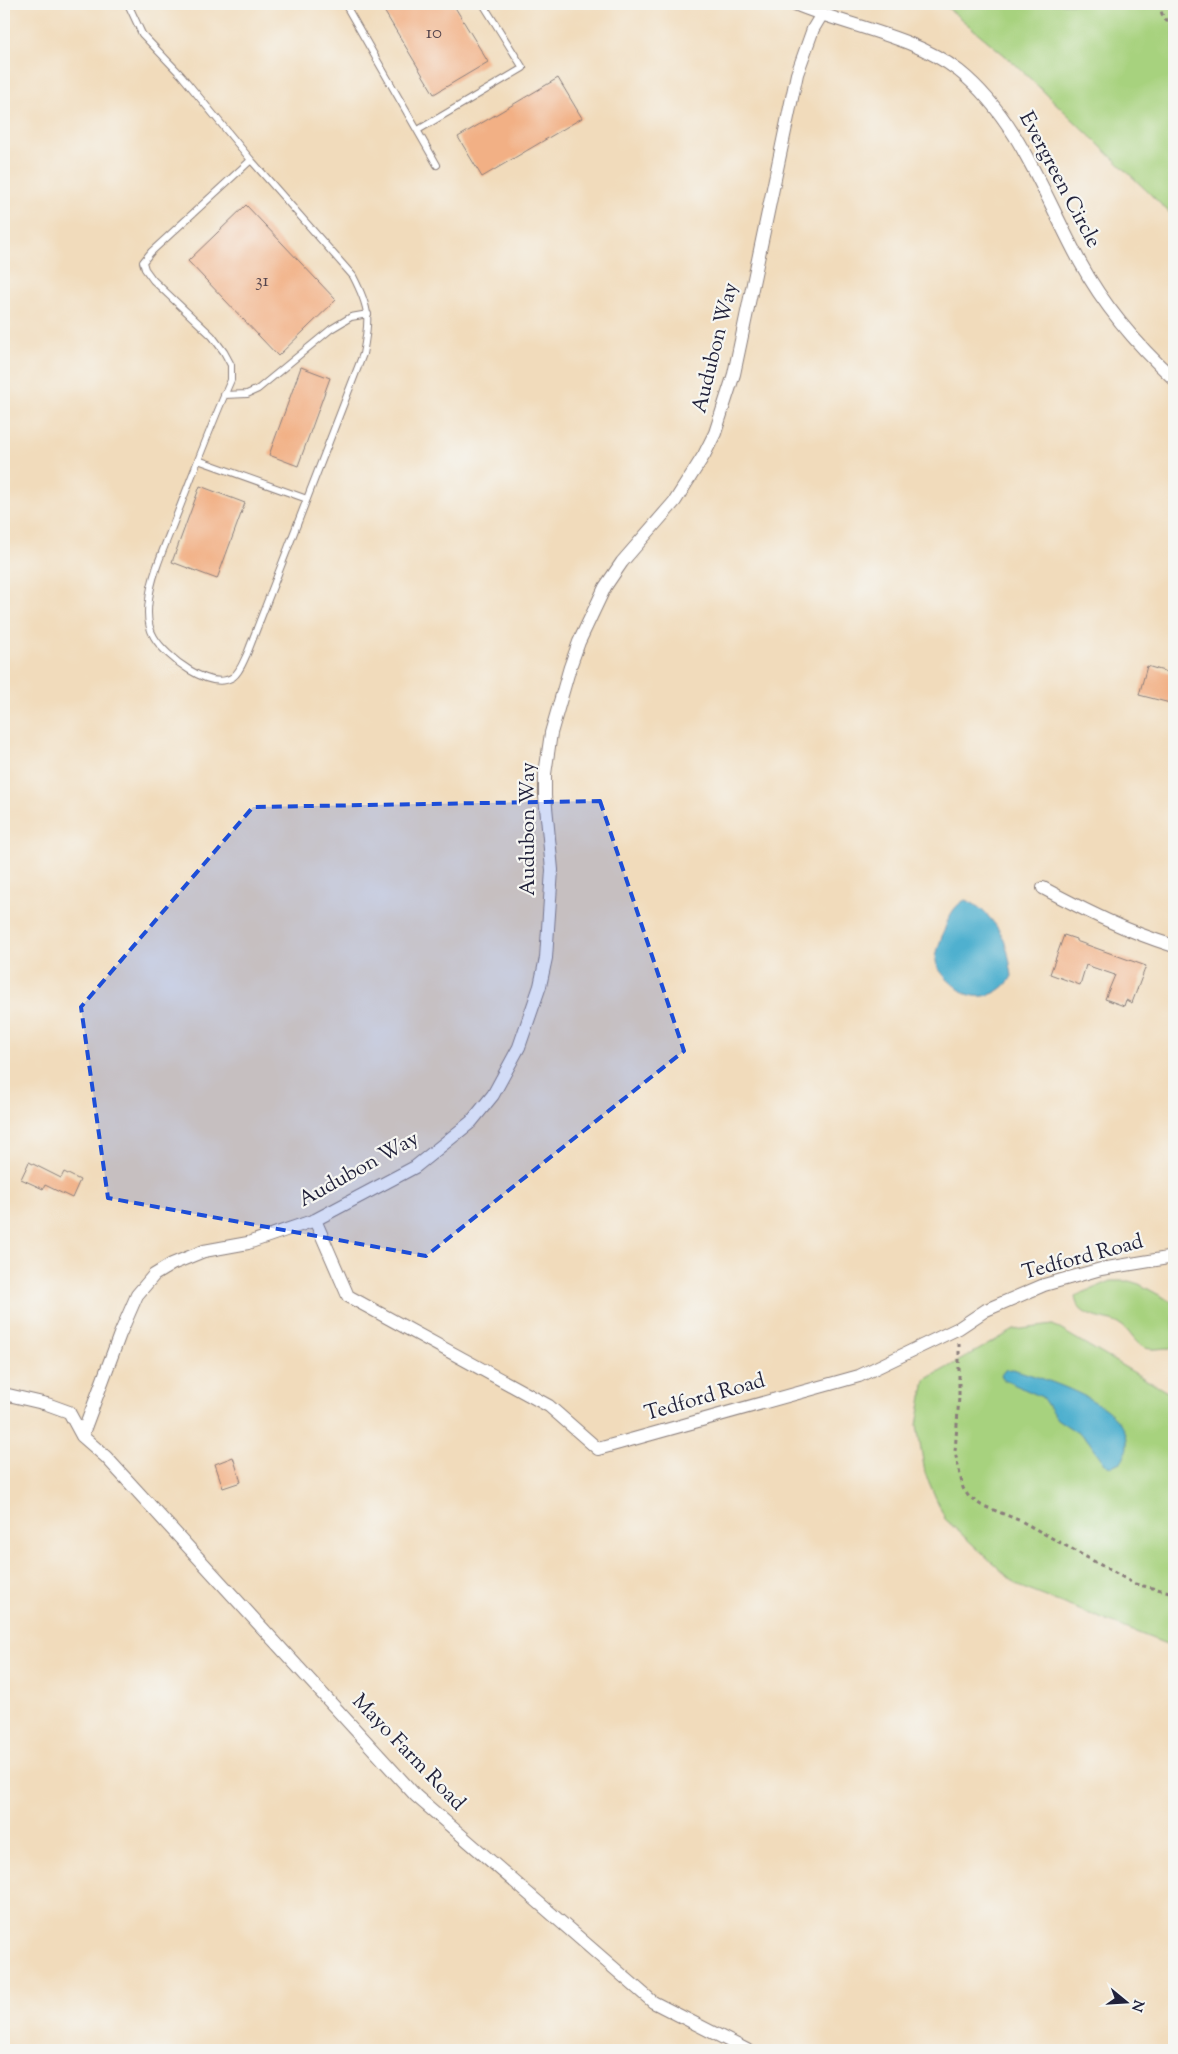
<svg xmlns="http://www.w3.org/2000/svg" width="1178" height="2054" font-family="'Sorts Mill Goudy',serif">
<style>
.green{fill:#a7d27e;stroke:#647a5c}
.water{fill:#50b0cf;stroke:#396985}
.building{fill:#f2b085}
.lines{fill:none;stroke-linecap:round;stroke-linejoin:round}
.lane-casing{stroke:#8a7e7b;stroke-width:8}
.street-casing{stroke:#8a7e7b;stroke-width:14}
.path{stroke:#8a7e7b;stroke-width:3;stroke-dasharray:4 4;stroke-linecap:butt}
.lane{stroke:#fff;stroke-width:6}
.street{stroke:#fff;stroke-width:12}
.marked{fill:#1d4ed8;fill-opacity:0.2;stroke:#1d4ed8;stroke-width:4;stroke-dasharray:10 6;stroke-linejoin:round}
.labels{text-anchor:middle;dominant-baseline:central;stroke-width:4.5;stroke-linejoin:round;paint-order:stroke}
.number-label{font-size:19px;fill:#56464e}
.street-label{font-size:21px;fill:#22223b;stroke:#f6f6f2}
</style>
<rect width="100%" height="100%" fill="#f6f6f2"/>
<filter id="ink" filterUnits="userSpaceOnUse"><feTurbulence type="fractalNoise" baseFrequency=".02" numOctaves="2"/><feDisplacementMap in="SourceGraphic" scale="10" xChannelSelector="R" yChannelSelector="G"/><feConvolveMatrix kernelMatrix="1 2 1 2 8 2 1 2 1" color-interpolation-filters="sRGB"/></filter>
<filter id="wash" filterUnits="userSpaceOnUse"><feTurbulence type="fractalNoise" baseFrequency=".0096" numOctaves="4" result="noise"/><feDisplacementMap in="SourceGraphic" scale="20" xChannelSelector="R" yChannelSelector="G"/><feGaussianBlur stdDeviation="1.12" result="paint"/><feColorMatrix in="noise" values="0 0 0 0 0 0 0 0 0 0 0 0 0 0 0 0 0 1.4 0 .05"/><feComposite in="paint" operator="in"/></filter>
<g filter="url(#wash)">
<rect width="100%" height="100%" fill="#f1dbbb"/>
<!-- green -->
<path class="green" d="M943 4H1174V217L1014 63Z
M1111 1281H1129L1139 1284 1174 1303V1349C1165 1346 1153 1352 1143 1347 1134 1342 1129 1330 1121 1325 1105 1316 1077 1320 1075 1296Z
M1053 1325 1174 1396V1647L1018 1586 945 1519 925 1473 917 1425 925 1380 1014 1330Z"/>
<!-- water -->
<path class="water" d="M965 900C974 903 980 908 987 915 1006 935 1008 950 1012 976 1005 990 987 1000 970 995 962 993 954 985 948 980 943 974 937 969 936 961 936 951 941 940 944 931 948 919 953 906 965 900Z
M1013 1369C1046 1380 1154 1410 1121 1462L1111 1466 1105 1464 1087 1439 1057 1419 1042 1397 1004 1380 1001 1375 1005 1370Z"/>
<g id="blocks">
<!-- building -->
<path class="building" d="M380 4H453L488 62 434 94Z
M558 78 582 118 482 177 458 137Z
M246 205 336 300 278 356 188 261Z
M301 367 330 378 298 466 269 455Z
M200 486 245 503 217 579 172 562Z
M1147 666 1174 674V704L1139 695Z
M1064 935 1076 939V941L1146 966 1132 1003 1126 1000 1124 1006 1105 999 1115 975 1086 965 1080 985 1050 974Z
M29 1162 61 1178 64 1172 80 1180 72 1198 45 1185 43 1189 21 1179Z
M233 1457 241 1482 223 1488 215 1464Z"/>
</g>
</g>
<g filter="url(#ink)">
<use href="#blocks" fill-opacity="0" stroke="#8a7e7b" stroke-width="1"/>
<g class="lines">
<defs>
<path id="lane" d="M128 4 142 34 181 75 251 160 353 276C370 309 370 318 363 354L247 654C243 662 240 672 233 677 210 692 165 656 154 637 147 625 147 613 149 600 151 575 167 541 176 517 194 471 211 425 231 380V365L224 352 212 336 153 280 145 269 143 262 151 252 251 160
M345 4 437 165
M418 130 523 68 483 4
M224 395 247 394 258 389 331 329 351 317 368 314
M198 460 307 499"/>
<path id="street" d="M795 4C849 27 912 35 959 71 1019 119 1044 196 1080 262 1104 306 1137 345 1174 379
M1043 888C1086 911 1128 932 1174 946
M315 1220 348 1296 549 1406 598 1449 859 1376 959 1328 986 1310 1044 1285 1101 1269 1174 1257
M4 1394 47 1404 69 1412 82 1436 106 1457 416 1796 653 2002 747 2050
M82 1436 120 1334 137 1295 154 1275 172 1264 204 1251 248 1243 315 1220 415 1167 471 1122 493 1095 519 1047 540 986 546 958 552 870 545 796V774L551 733 570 667 579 642 605 587 622 562 675 501 704 455 715 433 734 374 797 74 813 29 822 14"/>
</defs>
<!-- lane casing -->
<use href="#lane" class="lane-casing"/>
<!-- street casing -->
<use href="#street" class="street-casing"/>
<!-- path -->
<path class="path" d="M1159 4 1162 14 1174 32
M959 1343V1397L955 1452 963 1488 969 1497 981 1505 1021 1521 1135 1584 1174 1593"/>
<!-- lane -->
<use href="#lane" class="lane"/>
<!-- street -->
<use href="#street" class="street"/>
</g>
</g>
<!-- marked area -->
<path class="marked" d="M600 801 684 1051 426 1256 108 1198 81 1007 253 807Z"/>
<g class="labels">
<!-- number labels -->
<g class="number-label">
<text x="434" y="33">10</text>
<text x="262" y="281">31</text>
</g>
<!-- street labels -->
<g class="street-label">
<text transform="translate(1059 180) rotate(62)">Evergreen Circle</text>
<text transform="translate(716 348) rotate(-76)">Audubon Way</text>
<text transform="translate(529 829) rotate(-90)">Audubon Way</text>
<text transform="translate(359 1170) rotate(-29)">Audubon Way</text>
<text transform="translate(1083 1258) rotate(-15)">Tedford Road</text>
<text transform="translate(705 1398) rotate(-16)">Tedford Road</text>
<text transform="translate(408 1753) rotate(46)">Mayo Farm Road</text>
</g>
</g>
<!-- margin -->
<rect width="1178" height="2054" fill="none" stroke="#f6f6f2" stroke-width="20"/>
<!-- north arrow -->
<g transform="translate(1126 2002) rotate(108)" stroke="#f6f6f2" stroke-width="4" paint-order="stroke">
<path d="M0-4L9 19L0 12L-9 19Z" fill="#22223b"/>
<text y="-8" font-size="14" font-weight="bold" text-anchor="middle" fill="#22223b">N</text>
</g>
</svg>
